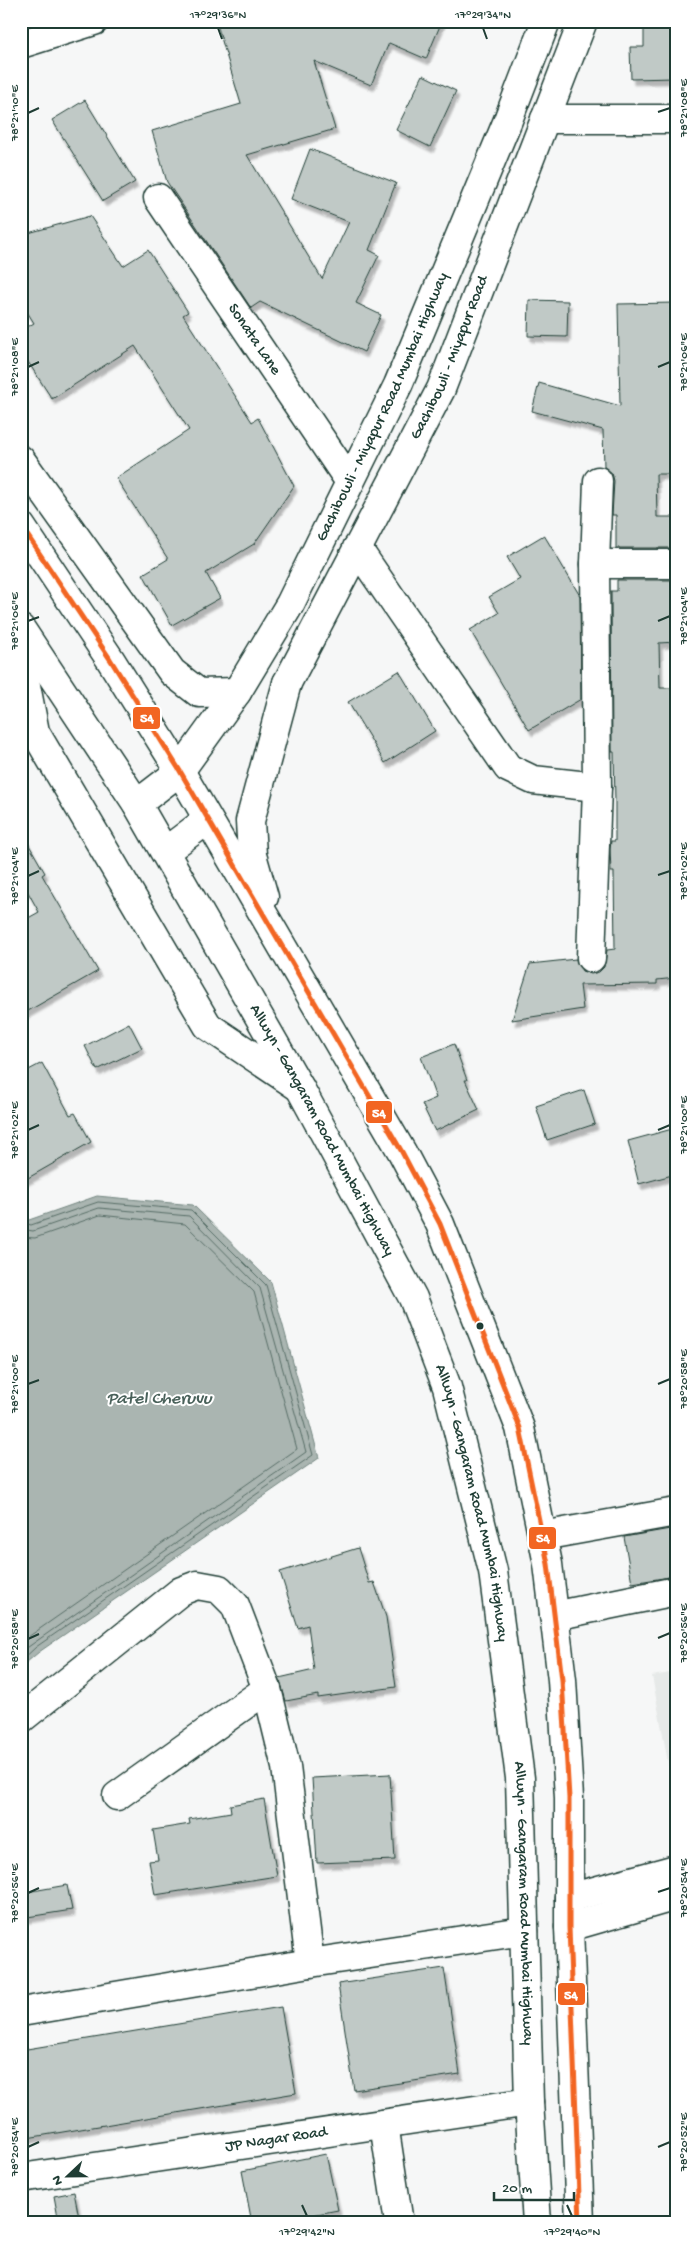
<svg xmlns="http://www.w3.org/2000/svg" width="697" height="2244" font-family="'Gochi Hand',sans-serif">
<style>
.built{fill:#e6e9e8}
.water{fill:#aab5b1;stroke:#72857f}
.lines{fill:none;stroke-linecap:round;stroke-linejoin:round}
.shore{stroke:#576d66;stroke-width:1}
.building{fill:#c0c9c6;stroke:#1f3d34;filter:url(#shadow)}
.minor-casing{stroke:#1f3d34;stroke-width:31}
.major-casing{stroke:#1f3d34;stroke-width:31}
.highway-casing{stroke:#1f3d34;stroke-width:31}
.minor{stroke:#fff;stroke-width:28}
.major{stroke:#fff;stroke-width:28}
.highway{stroke:#fff;stroke-width:28}
.bus-1-casing{stroke:#fff;stroke-width:9}
.bus-1{stroke:#f26522;stroke-width:5}
.ticks{fill:none;stroke:#1f3d34;stroke-width:2}
.bus-dot{fill:#1f3d34;stroke:#fff;stroke-width:2}
.labels{text-anchor:middle;dominant-baseline:central;stroke-width:4;stroke-linejoin:round;paint-order:stroke}
.street-label{font-size:16px;fill:#1f3d34;stroke:#fff}
.water-label{font-size:18px;font-style:italic;fill:#49615a;stroke:#fff}
.line-badge{stroke:#fff;stroke-width:2}
.badge-label{font-size:14px;text-anchor:middle;font-weight:bold;fill:#fff}
.neatline{fill:none;stroke:#1f3d34;stroke-width:2}
.ticks-label{font-size:12px;text-anchor:middle;fill:#1f3d34}
</style>
<defs>
<filter id="shadow"><feDropShadow dx="3" dy="5.5" stdDeviation="1" flood-color="#0004"/></filter>
</defs>
<rect width="100%" height="100%" fill="#f6f7f7"/>
<filter id="ink" filterUnits="userSpaceOnUse"><feTurbulence type="fractalNoise" baseFrequency=".02" numOctaves="2"/><feDisplacementMap in="SourceGraphic" scale="10" xChannelSelector="R" yChannelSelector="G"/><feConvolveMatrix kernelMatrix="1 2 1 2 8 2 1 2 1" color-interpolation-filters="sRGB"/></filter>
<g filter="url(#ink)">
<!-- built -->
<path class="built" d="M676 1672V1805L652 1676Z"/>
<!-- water -->
<path class="water" d="M97 1196 193 1205 271 1282 319 1458 39 1652 21 1667V1217L29 1220Z"/>
<g class="lines">
<!-- shore -->
<path class="shore" d="M21 1222 31 1225 98 1202 191 1210 266 1285 313 1455 36 1647 21 1661
M21 1229 33 1231 99 1208 189 1216 260 1288 306 1452 21 1652
M21 1237 35 1238 100 1215 185 1224 254 1292 297 1449 21 1642"/>
</g>
<!-- building -->
<path class="building" d="M216 21H442L426 59 389 43 371 85 314 61 335 129 247 155 322 279 349 222 291 199 310 149 396 183 369 250 379 255 356 303 381 315 364 352 260 302 251 308 167 182 152 131 241 104Z
M644 21H675V78L631 79 630 47H644Z
M423 75 456 91 430 147 396 130Z
M85 100 135 182 103 201 52 120Z
M90 216 123 266 148 250 188 312 183 315 252 422 258 418 294 486 254 544 206 573 220 598 172 625 143 574 168 559 116 478 189 430 135 346 52 399 21 351V331L34 323 21 302V235Z
M529 300 568 301 567 337 528 336Z
M676 303V474H656L657 517H676V548H616V515H612L614 481 612 473 604 467 603 430 532 411 539 383 620 406 618 304Z
M544 535 580 596 581 699 529 730 470 630 499 613 489 597 520 579 507 557Z
M617 580H676V642L659 643 660 688H676V978L657 980V984L580 985 583 1009 512 1020 530 964 576 959 582 971 591 974 599 972 604 967 607 950 615 949 614 872H611L610 849 611 841H615V802L614 752H612L611 591H617Z
M399 671 435 731 385 763 348 702Z
M21 831 45 873 42 875 98 971 21 1015V922L39 912 24 885 21 886Z
M129 1023 142 1048 97 1070 85 1046Z
M454 1044 467 1080H465L479 1110 435 1131 422 1104 436 1098 421 1057Z
M42 1063 70 1115 75 1113 91 1142 21 1182V1074Z
M584 1090 595 1124 547 1140 536 1106Z
M676 1128V1174L639 1184 628 1141Z
M676 1528V1576L632 1583 624 1537Z
M358 1548 369 1583 374 1582 386 1617 396 1687 318 1698V1695L286 1701 279 1678 314 1670 308 1625 298 1628 280 1572Z
M390 1774 395 1860 317 1863 312 1778Z
M264 1799 277 1876 155 1895 149 1861 158 1860 153 1830 190 1824 189 1819 231 1812 230 1805Z
M67 1885 72 1910 21 1918V1893Z
M444 1968 460 2074 354 2090 338 1984Z
M281 2007 296 2093 21 2139V2050Z
M326 2154 338 2210 271 2223H252L242 2171Z
M74 2192 80 2223H59L54 2196Z"/>
<g class="lines">
<defs>
<g id="minor">
<path d="M21 44 94 21"/>
<path d="M545 119H676"/>
<path id="s1" d="M158 198 350 482"/>
<path d="M357 548 508 768 533 780 597 787 595 564 598 481"/>
<path d="M595 564H676"/>
<path d="M21 660 35 732 208 1026 300 1088"/>
<path d="M591 958 597 787"/>
<path d="M542 1536 676 1512"/>
<path d="M554 1616 676 1591"/>
<path d="M21 1719 181 1591 197 1585 219 1589 235 1605 267 1689 286 1767 310 1963"/>
<path d="M117 1796 267 1689"/>
<path d="M569 1898 676 1869"/>
<path d="M569 1927 676 1896"/>
<path d="M21 2012 310 1963 524 1931"/>
<path d="M384 2124 399 2223"/>
<path id="s2" d="M21 2178 529 2102"/>
</g>
<g id="major">
<path id="s3" d="M287 683 441 389 583 21"/>
<path id="s4" d="M137 804 180 771 237 692 290 604 398 385 508 120 546 21"/>
<path d="M166 851 207 820"/>
</g>
<g id="highway">
<path d="M21 460 172 672 199 693 237 692"/>
<path d="M21 526 110 659 180 771 402 1152 440 1224 520 1428 548 1564 562 1680 569 1798V1927L580 2223"/>
<path id="s5" d="M21 629 137 804 300 1088 413 1298 447 1387 493 1571 520 1778 529 2102 537 2223"/>
<path d="M264 897 252 855 250 821 287 683"/>
</g>
</defs>
<!-- minor casing -->
<use href="#minor" class="minor-casing"/>
<!-- major casing -->
<use href="#major" class="major-casing"/>
<!-- highway casing -->
<use href="#highway" class="highway-casing"/>
<!-- minor -->
<use href="#minor" class="minor"/>
<!-- major -->
<use href="#major" class="major"/>
<!-- highway -->
<use href="#highway" class="highway"/>
<defs>
<path id="bus-1" d="M21 526 110 659 180 771 402 1152 440 1224 520 1428 548 1564 562 1680 569 1798V1927L580 2223"/>
</defs>
<!-- bus-1 casing -->
<use href="#bus-1" class="bus-1-casing"/>
<!-- bus-1 -->
<use href="#bus-1" class="bus-1"/>
</g>
</g>
<!-- ticks -->
<path class="ticks" d="M218 28 222 39M483 28 487 39M658 112 670 108M28 113 39 108M28 367 39 362M658 367 670 362M28 621 39 617M658 621 670 616M658 875 670 871M28 876 39 871M28 1130 39 1125M658 1130 670 1125M28 1384 39 1380M658 1384 670 1379M658 1638 670 1633M28 1639 39 1634M658 1892 670 1888M28 1893 39 1888M28 2147 39 2142M658 2147 670 2142M302 2205 307 2216M567 2205 572 2216"/>
<!-- markers -->
<circle class="bus-dot" cx="480" cy="1326" r="4.5"/>
<g class="labels">
<!-- street labels -->
<g class="street-label">
<text stroke="none"><textPath href="#s1" startOffset="171">Sonata Lane</textPath></text>
<text stroke="none"><textPath href="#s3" startOffset="364">Gachibowli - Miyapur Road</textPath></text>
<text stroke="none"><textPath href="#s4" startOffset="472">Gachibowli - Miyapur Road Mumbai Highway</textPath></text>
<text stroke="none"><textPath href="#s5" startOffset="585">Allwyn - Gangaram Road Mumbai Highway</textPath></text>
<text stroke="none"><textPath href="#s5" startOffset="990">Allwyn - Gangaram Road Mumbai Highway</textPath></text>
<text stroke="none"><textPath href="#s5" startOffset="1395">Allwyn - Gangaram Road Mumbai Highway</textPath></text>
<text stroke="none"><textPath href="#s2" startOffset="258">JP Nagar Road</textPath></text>
</g>
<!-- water labels -->
<g class="water-label">
<text x="159" y="1399">Patel Cheruvu</text>
</g>
</g>
<g class="line-badge">
<rect x="132" y="706" width="29" height="24" rx="5" fill="#f26522"/>
<rect x="365" y="1100" width="28" height="24" rx="5" fill="#f26522"/>
<rect x="528" y="1526" width="29" height="24" rx="5" fill="#f26522"/>
<rect x="557" y="1982" width="29" height="24" rx="5" fill="#f26522"/>
</g>
<g class="badge-label">
<text x="147" y="722">54</text>
<text x="379" y="1117">54</text>
<text x="543" y="1542">54</text>
<text x="571" y="1999">54</text>
</g>
<!-- margin -->
<rect width="697" height="2244" fill="none" stroke="#fff" stroke-width="55"/>
<!-- north arrow -->
<g transform="translate(68 2176) rotate(248)" stroke="#ffffff" stroke-width="4" paint-order="stroke">
<path d="M0-4L9 19L0 12L-9 19Z" fill="#1f3d34"/>
<text y="-8" font-size="14" font-weight="bold" text-anchor="middle" fill="#1f3d34">N</text>
</g>
<!-- scale -->
<path d="M494 2192v8h80v-8" fill="none" stroke="#1f3d34" stroke-width="2.5"/>
<text x="502" y="2192" font-size="15" fill="#1f3d34" stroke="#ffffff" stroke-width="4" paint-order="stroke">20 m</text>
<rect x="28" y="28" width="642" height="2188" class="neatline"/>
<g class="ticks-label">
<text x="218" y="18">17°29'36"N</text>
<text x="483" y="18">17°29'34"N</text>
<text transform="translate(683 108) rotate(-90)" y="4">78°21'08"E</text>
<text transform="translate(14 113) rotate(-90)" y="4">78°21'10"E</text>
<text transform="translate(683 362) rotate(-90)" y="4">78°21'06"E</text>
<text transform="translate(14 367) rotate(-90)" y="4">78°21'08"E</text>
<text transform="translate(683 616) rotate(-90)" y="4">78°21'04"E</text>
<text transform="translate(14 621) rotate(-90)" y="4">78°21'06"E</text>
<text transform="translate(683 871) rotate(-90)" y="4">78°21'02"E</text>
<text transform="translate(14 876) rotate(-90)" y="4">78°21'04"E</text>
<text transform="translate(683 1125) rotate(-90)" y="4">78°21'00"E</text>
<text transform="translate(14 1130) rotate(-90)" y="4">78°21'02"E</text>
<text transform="translate(683 1379) rotate(-90)" y="4">78°20'58"E</text>
<text transform="translate(14 1384) rotate(-90)" y="4">78°21'00"E</text>
<text transform="translate(683 1633) rotate(-90)" y="4">78°20'56"E</text>
<text transform="translate(14 1639) rotate(-90)" y="4">78°20'58"E</text>
<text transform="translate(683 1888) rotate(-90)" y="4">78°20'54"E</text>
<text transform="translate(14 1893) rotate(-90)" y="4">78°20'56"E</text>
<text transform="translate(683 2142) rotate(-90)" y="4">78°20'52"E</text>
<text transform="translate(14 2147) rotate(-90)" y="4">78°20'54"E</text>
<text x="307" y="2235">17°29'42"N</text>
<text x="572" y="2235">17°29'40"N</text>
</g>
</svg>
